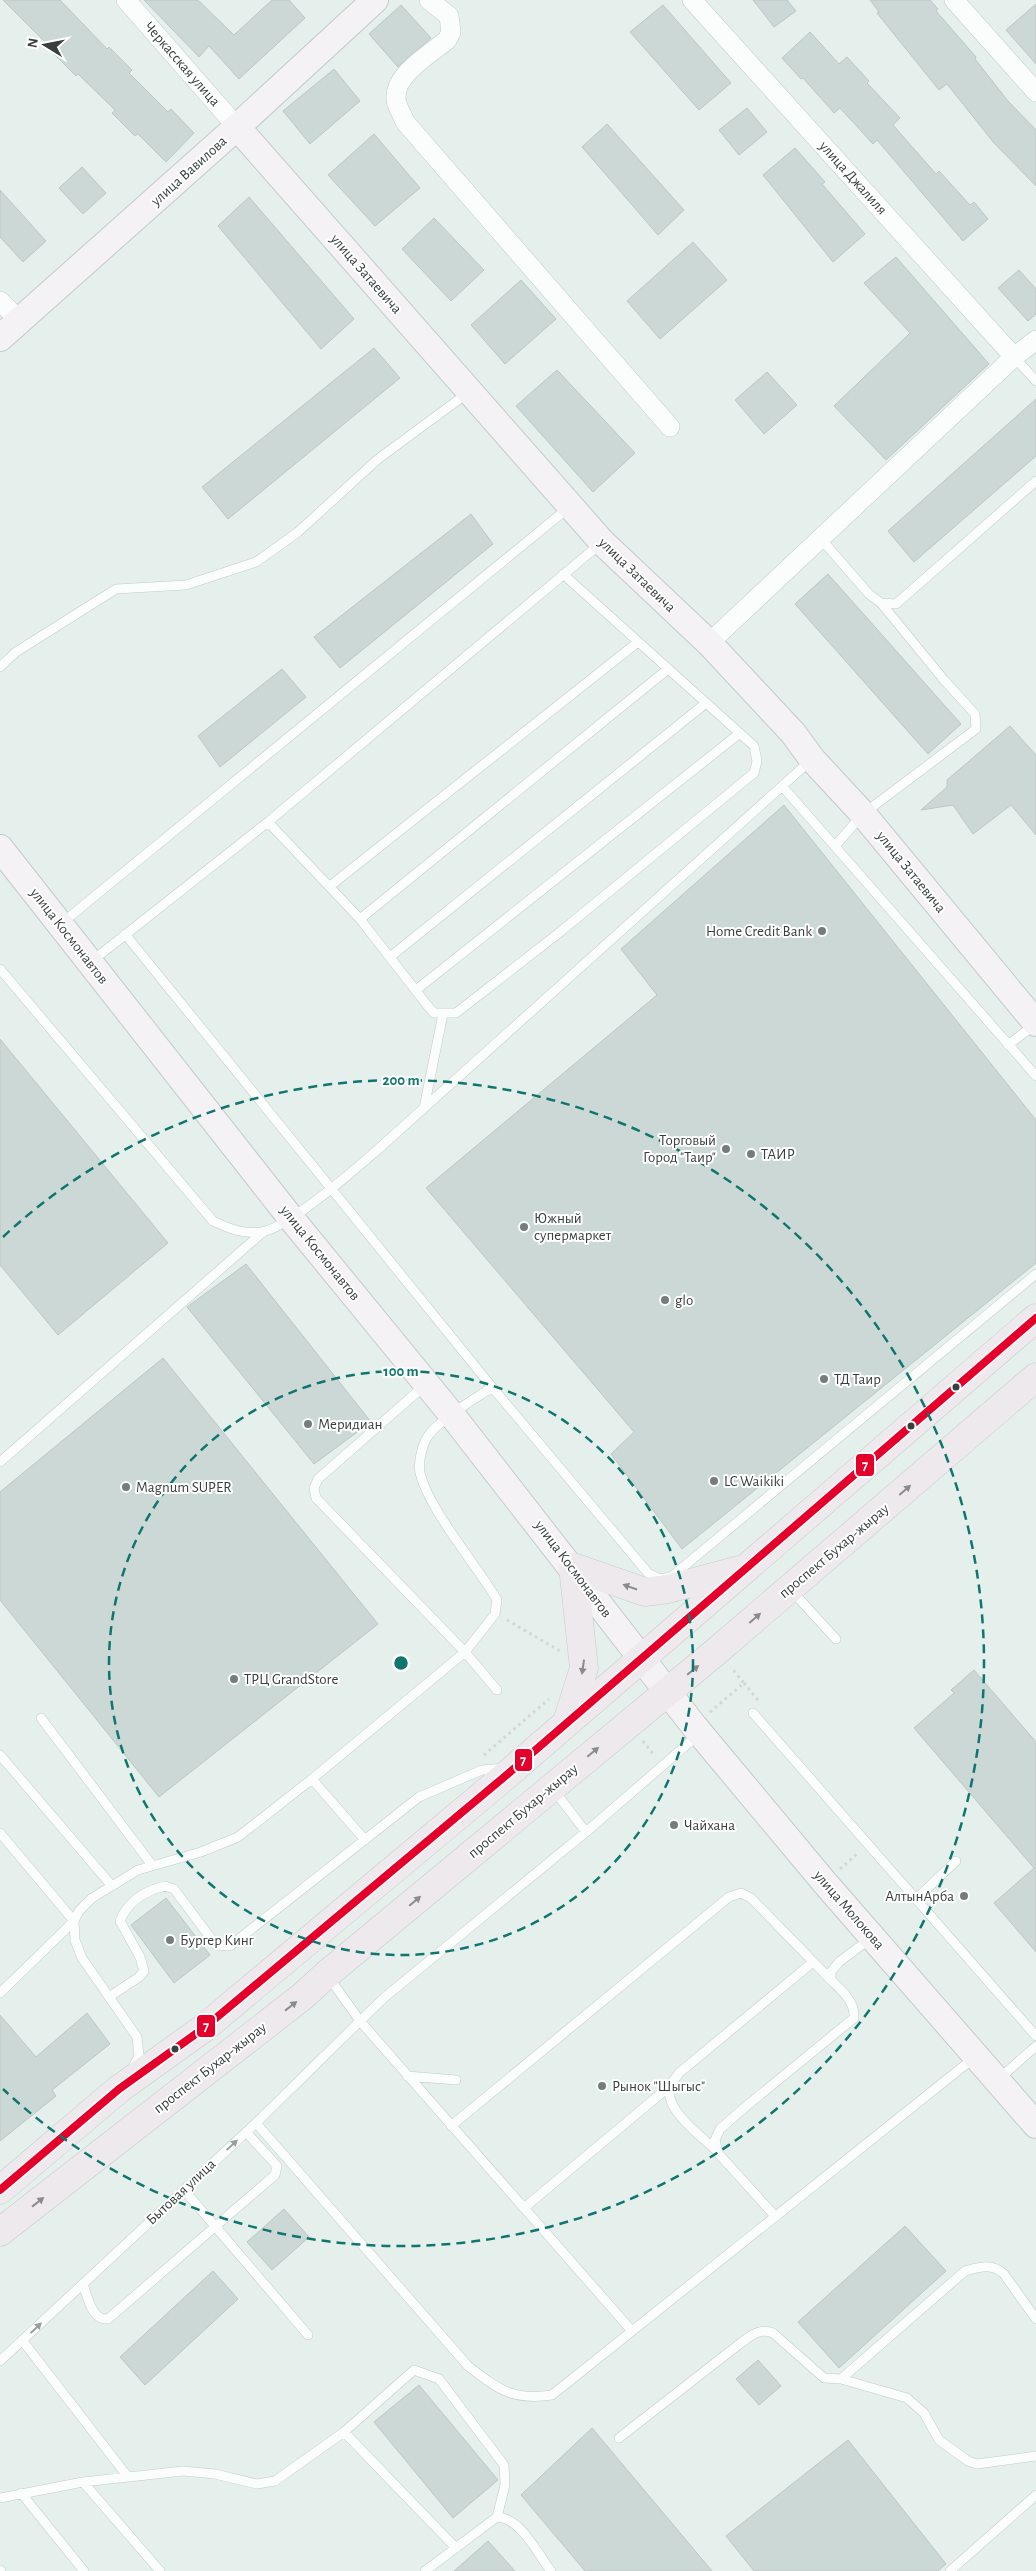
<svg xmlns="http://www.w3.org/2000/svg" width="1036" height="2571" font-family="'Alegreya Sans',sans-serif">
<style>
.building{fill:#ccd8d5;stroke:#bec6c4}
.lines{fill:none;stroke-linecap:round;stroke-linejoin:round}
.lane-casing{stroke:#c3cbc9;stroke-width:10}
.street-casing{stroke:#c3cbc9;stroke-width:20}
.secondary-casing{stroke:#c3cbc9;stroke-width:28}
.primary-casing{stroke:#c6ccca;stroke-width:29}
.path{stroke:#d3d6d5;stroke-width:3;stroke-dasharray:2.5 4;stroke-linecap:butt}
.lane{stroke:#fbfdfc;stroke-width:9}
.street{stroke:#fbfdfc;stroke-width:19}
.secondary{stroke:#f4f2f4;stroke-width:26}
.primary{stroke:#eee9ec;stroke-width:28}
.bus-1-casing{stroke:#fff;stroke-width:11}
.bus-1{stroke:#e4002b;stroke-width:8}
.oneway{fill:#8a8c8c}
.oneway2{fill:#9a9e9c}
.ring{fill:none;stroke:#0f766e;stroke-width:2.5;stroke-dasharray:9 6}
.poi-dot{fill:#757d7a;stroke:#fff;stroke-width:2}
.bus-dot{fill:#383f3d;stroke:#fff;stroke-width:2}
.labels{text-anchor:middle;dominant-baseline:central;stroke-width:4;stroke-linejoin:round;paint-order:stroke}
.street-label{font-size:15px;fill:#383f3d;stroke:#fff}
.poi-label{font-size:15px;fill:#383f3d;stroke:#fff;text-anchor:start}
.centre{fill:#0f766e;stroke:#fff;stroke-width:2.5}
.ring-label{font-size:15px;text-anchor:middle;font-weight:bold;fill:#0f766e;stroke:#fff;stroke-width:4;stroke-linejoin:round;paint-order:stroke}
.line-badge{stroke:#fff;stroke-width:2}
.badge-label{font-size:14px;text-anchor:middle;font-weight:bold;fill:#fff}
</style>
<rect width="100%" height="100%" fill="#e5efec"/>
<!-- building -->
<path class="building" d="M3 0H60L107 49 109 47 132 70 129 73 168 112 171 109 194 133 166 162 138 134 135 136 112 113 115 110 78 74 76 76 53 53 54 51Z
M144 0H198L234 35 272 0H289L305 18 239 79 209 46 199 57Z
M753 0H787L796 11 774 27Z
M870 0H930L938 9 936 11 976 57 975 59 1008 101 1036 130V186L994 143 947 84 939 90 877 13 879 12Z
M1036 4V64L1006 30Z
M401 5 431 38 398 67 369 34Z
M663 5 731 83 699 110 630 32Z
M810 32 839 64 847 57 869 81 867 83 900 118 893 125 936 174 939 171 970 205 974 202 988 219 963 241 877 140 873 144 840 108 834 113 803 78 801 79 782 58Z
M334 69 360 101 310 144 283 111Z
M747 108 767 132 739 155 719 130Z
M607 124 684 210 658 235 582 147Z
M374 134 420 188 375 226 328 175Z
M795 148 825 182 822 184 865 234 833 262 763 175Z
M82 167 106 193 83 214 59 188Z
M0 190 46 241 23 262 0 237Z
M249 197 354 319 321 349 218 226Z
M434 218 484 270 451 301 402 249Z
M693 242 727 280 660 339 627 301Z
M896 257 989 364 886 460 834 406 910 333 864 283Z
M1019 270 1036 289V314L1028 321 998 288Z
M521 280 556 319 505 364 471 325Z
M374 348 400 378 228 519 202 487Z
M557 370 635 453 593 492 516 406Z
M767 372 797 405 764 434 735 400Z
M1036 399V456L914 562 888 531Z
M471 514 493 544 340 668 314 637Z
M828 574 961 724 928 754 795 604Z
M282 669 306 697 220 767 198 736Z
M1010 726 1036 755V835L1011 805 973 834 953 805 921 810 947 787V780Z
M784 805 1036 1120V1263L682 1549 611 1454 634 1432 426 1188 657 995 621 949Z
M0 1039 168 1243 58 1335 0 1265Z
M246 1264 371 1422 314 1464 187 1307Z
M163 1358 378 1624 159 1797 0 1600V1492Z
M974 1670 1036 1742V1952L994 1903 1034 1868 914 1728 954 1693 951 1690Z
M166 1898 210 1955 174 1983 131 1925Z
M87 2013 110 2044 52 2090 56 2096 0 2141V2015L36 2057Z
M284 2209 309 2237 272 2270 247 2242Z
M905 2226 946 2271 839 2368 798 2322Z
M213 2271 238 2299 145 2385 120 2357Z
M758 2360 781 2386 759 2405 736 2379Z
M419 2385 498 2480 453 2518 374 2422Z
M592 2428 712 2571H585L521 2495Z
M848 2440 946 2564 938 2571H754L726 2536Z
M488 2541 515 2571H454Z"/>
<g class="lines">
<defs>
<path id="lane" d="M1014 357 1036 381
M821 539 869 594 881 603 896 604 1036 481
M0 667 16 652 116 589 186 585 256 562 298 532 378 459 469 392
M782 786 1036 1076
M268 822 360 919 427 1005 434 1013H456L560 932 754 773 757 761 754 746 563 574
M835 846 863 814 976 729 975 714 944 680 881 603
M330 886 638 642
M360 919 668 669
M62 923 568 508
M125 934 492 1387
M390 957 706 703
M92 961 268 822 600 544
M0 969 213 1221C230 1229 242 1234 261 1232 287 1229 353 1171 375 1152L810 761
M416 990 740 733
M1008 1045 1034 1025
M424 1108 443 1014
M424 1386 318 1479 314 1488 316 1498 465 1652 497 1690
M0 1462 263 1232
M791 1590 836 1639
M753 1713 1036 2036
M41 1718 152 1865
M0 1755 112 1886
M312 1779 365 1840
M553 1789 586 1832
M0 1833 74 1921 0 1993
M916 1899 956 1861
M109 1997 139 1977 144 1971 140 1957 120 1921C128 1901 144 1891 165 1886L174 1889 216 1945 230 1946 419 1797 482 1770 504 1768
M133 2067 139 2056 137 2037 82 1958 75 1940 74 1921 79 1911 92 1898 138 1870 201 1852 238 1837 312 1779 465 1652 495 1614 497 1600C476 1564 429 1510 420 1473 418 1462 422 1445 428 1436 440 1419 475 1399 492 1387L648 1573 660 1579 671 1577 1036 1274
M407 2076 456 2080
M999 2079 1036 2046
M256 2123 468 2366C498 2389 512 2401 552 2395L975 2057
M451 2126 729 1897 741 1893 751 1898 831 1980
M717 2151C702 2137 663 2109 670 2086 672 2081 677 2077 679 2073L813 1962
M184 2190 308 2335
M524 2208 670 2086
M775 2216 718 2153 715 2140 720 2129 744 2108 854 2018C855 2001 842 1991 831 1980V1972L839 1962 871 1938
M83 2284C88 2297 91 2320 108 2319L275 2175 277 2166 246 2132
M632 2331 360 2021 385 1997 586 1832 698 1735
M22 2340 128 2477
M0 2361 256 2123 360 2021 328 1976
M841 2379 907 2398 924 2413 939 2440 968 2461 977 2464 1036 2456
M344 2432 414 2370 439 2379 504 2465 505 2485 497 2517
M619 2438 742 2342C752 2335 760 2328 773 2333L824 2378 841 2379 965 2271C980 2267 992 2263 1004 2274L1036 2319
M83 2482 160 2571
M21 2493 84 2571
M0 2498 83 2482 183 2471 215 2474 257 2484 275 2481 344 2432 456 2548
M0 2570 1 2571
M425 2571 497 2517C521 2518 537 2553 551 2571
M950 2571 1036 2495"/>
<path id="street" d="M126 0 237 127
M429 0 449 16 451 32 447 40C429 55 389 77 397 104 399 110 403 116 405 122L670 427
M692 0 1014 357
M954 0 1036 92
M0 301 20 321
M709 643 1014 357 1036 340"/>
<path id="secondary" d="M237 127 602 542 709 643 793 733 812 759 863 814 1036 1023
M0 338 237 127 375 0
M0 848 290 1217 452 1415 694 1726 825 1883 1036 2125"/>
<path id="primary" d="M567 1722 584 1668 573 1567 645 1592 668 1589 739 1570
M0 2190 119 2089 204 2028 503 1778 1036 1318
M0 2232 303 1996 327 1974 718 1650 1036 1377"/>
</defs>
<!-- lane casing -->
<use href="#lane" class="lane-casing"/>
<!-- street casing -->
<use href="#street" class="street-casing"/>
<!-- secondary casing -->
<use href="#secondary" class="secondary-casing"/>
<!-- primary casing -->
<use href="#primary" class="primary-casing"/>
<!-- path -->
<path class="path" d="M507 1620 560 1651
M744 1683 758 1700
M710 1712 744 1683 731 1667
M643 1741 654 1755
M484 1755 549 1699
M840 1869 858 1853"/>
<!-- lane -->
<use href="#lane" class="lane"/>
<!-- street -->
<use href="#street" class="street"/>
<!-- secondary -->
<use href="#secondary" class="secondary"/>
<!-- primary -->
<use href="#primary" class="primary"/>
<defs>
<path id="bus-1" d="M0 2190 119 2089 204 2028 503 1778 1036 1318"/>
</defs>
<!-- bus-1 casing -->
<use href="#bus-1" class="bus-1-casing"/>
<!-- bus-1 -->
<use href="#bus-1" class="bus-1"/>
</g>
<!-- one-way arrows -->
<defs><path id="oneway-solid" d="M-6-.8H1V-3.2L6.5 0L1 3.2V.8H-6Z" transform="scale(1.25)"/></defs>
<g class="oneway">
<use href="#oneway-solid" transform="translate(905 1490) rotate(-41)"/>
<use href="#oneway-solid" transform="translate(630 1587) rotate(-161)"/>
<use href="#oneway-solid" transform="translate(755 1618) rotate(-41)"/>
<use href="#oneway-solid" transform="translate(583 1667) rotate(98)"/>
<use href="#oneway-solid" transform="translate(693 1670) rotate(-39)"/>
<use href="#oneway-solid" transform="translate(593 1752) rotate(-40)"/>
<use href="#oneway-solid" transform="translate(415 1901) rotate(-40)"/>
<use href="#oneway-solid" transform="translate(291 2006) rotate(-38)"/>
<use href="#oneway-solid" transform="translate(38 2202) rotate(-38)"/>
</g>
<g class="oneway2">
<use href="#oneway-solid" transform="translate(232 2145) rotate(-43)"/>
<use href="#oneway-solid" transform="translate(36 2328) rotate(-43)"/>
</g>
<!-- distance rings -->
<g class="ring">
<circle cx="401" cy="1663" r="292"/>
<path d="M3 1237A583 583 0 1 1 3 2089"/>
</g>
<!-- markers -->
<g class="poi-dot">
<circle cx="822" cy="931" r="5"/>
<circle cx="726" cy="1149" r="5"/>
<circle cx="751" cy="1154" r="5"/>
<circle cx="524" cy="1227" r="5"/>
<circle cx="665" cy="1300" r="5"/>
<circle cx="824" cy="1379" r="5"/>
<circle cx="308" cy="1424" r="5"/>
<circle cx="714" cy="1481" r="5"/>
<circle cx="126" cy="1487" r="5"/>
<circle cx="234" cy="1679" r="5"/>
<circle cx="674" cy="1825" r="5"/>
<circle cx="964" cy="1896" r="5"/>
<circle cx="170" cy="1940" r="5"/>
<circle cx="602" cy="2086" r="5"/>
</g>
<g class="bus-dot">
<circle cx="956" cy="1387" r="4.5"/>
<circle cx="911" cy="1426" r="4.5"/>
<circle cx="175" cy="2049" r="4.5"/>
</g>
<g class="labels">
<!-- street labels -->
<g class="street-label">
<text transform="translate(182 64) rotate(49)">Черкасская улица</text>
<text transform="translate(189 171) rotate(-42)">улица Вавилова</text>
<text transform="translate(853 178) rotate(48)">улица Джалиля</text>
<text transform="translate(366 274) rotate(49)">улица Затаевича</text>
<text transform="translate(637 575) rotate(44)">улица Затаевича</text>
<text transform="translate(911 872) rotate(51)">улица Затаевича</text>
<text transform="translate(69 936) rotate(52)">улица Космонавтов</text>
<text transform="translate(320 1253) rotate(51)">улица Космонавтов</text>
<text transform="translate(834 1551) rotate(-40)">проспект Бухар-жырау</text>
<text transform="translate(573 1569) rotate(53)">улица Космонавтов</text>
<text transform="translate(523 1811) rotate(-40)">проспект Бухар-жырау</text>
<text transform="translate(849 1910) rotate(49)">улица Молокова</text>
<text transform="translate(210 2068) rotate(-38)">проспект Бухар-жырау</text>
<text transform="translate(181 2192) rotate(-43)">Бытовая улица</text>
</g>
<!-- poi labels -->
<g class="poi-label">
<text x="812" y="931" text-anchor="end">Home Credit Bank</text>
<text x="716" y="1140" text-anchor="end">Торговый<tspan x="716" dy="17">Город "Таир"</tspan></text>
<text x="761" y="1154">ТАИР</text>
<text x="534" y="1218">Южный<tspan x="534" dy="17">супермаркет</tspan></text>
<text x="675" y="1300">glo</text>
<text x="834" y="1379">ТД Таир</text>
<text x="318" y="1424">Меридиан</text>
<text x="724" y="1481">LC Waikiki</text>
<text x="136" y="1487">Magnum SUPER</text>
<text x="244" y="1679">ТРЦ GrandStore</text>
<text x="684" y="1825">Чайхана</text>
<text x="954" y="1896" text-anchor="end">АлтынАрба</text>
<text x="180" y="1940">Бургер Кинг</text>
<text x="612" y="2086">Рынок "Шыгыс"</text>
</g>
</g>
<circle cx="401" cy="1663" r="8" class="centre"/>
<g class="ring-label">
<text x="401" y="1085">200 m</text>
<text x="401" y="1376">100 m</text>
</g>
<g class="line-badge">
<rect x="855" y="1453" width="20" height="24" rx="5" fill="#e4002b"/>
<rect x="514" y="1748" width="19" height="24" rx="5" fill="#e4002b"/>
<rect x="196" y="2014" width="20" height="24" rx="5" fill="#e4002b"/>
</g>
<g class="badge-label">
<text x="865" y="1470">7</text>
<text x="523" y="1765">7</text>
<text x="206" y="2031">7</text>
</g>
<!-- north arrow -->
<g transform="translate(45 45) rotate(280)" stroke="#ffffff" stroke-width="4" paint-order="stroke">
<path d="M0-4L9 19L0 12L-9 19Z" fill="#383f3d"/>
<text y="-8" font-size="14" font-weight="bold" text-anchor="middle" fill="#383f3d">N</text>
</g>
</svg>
